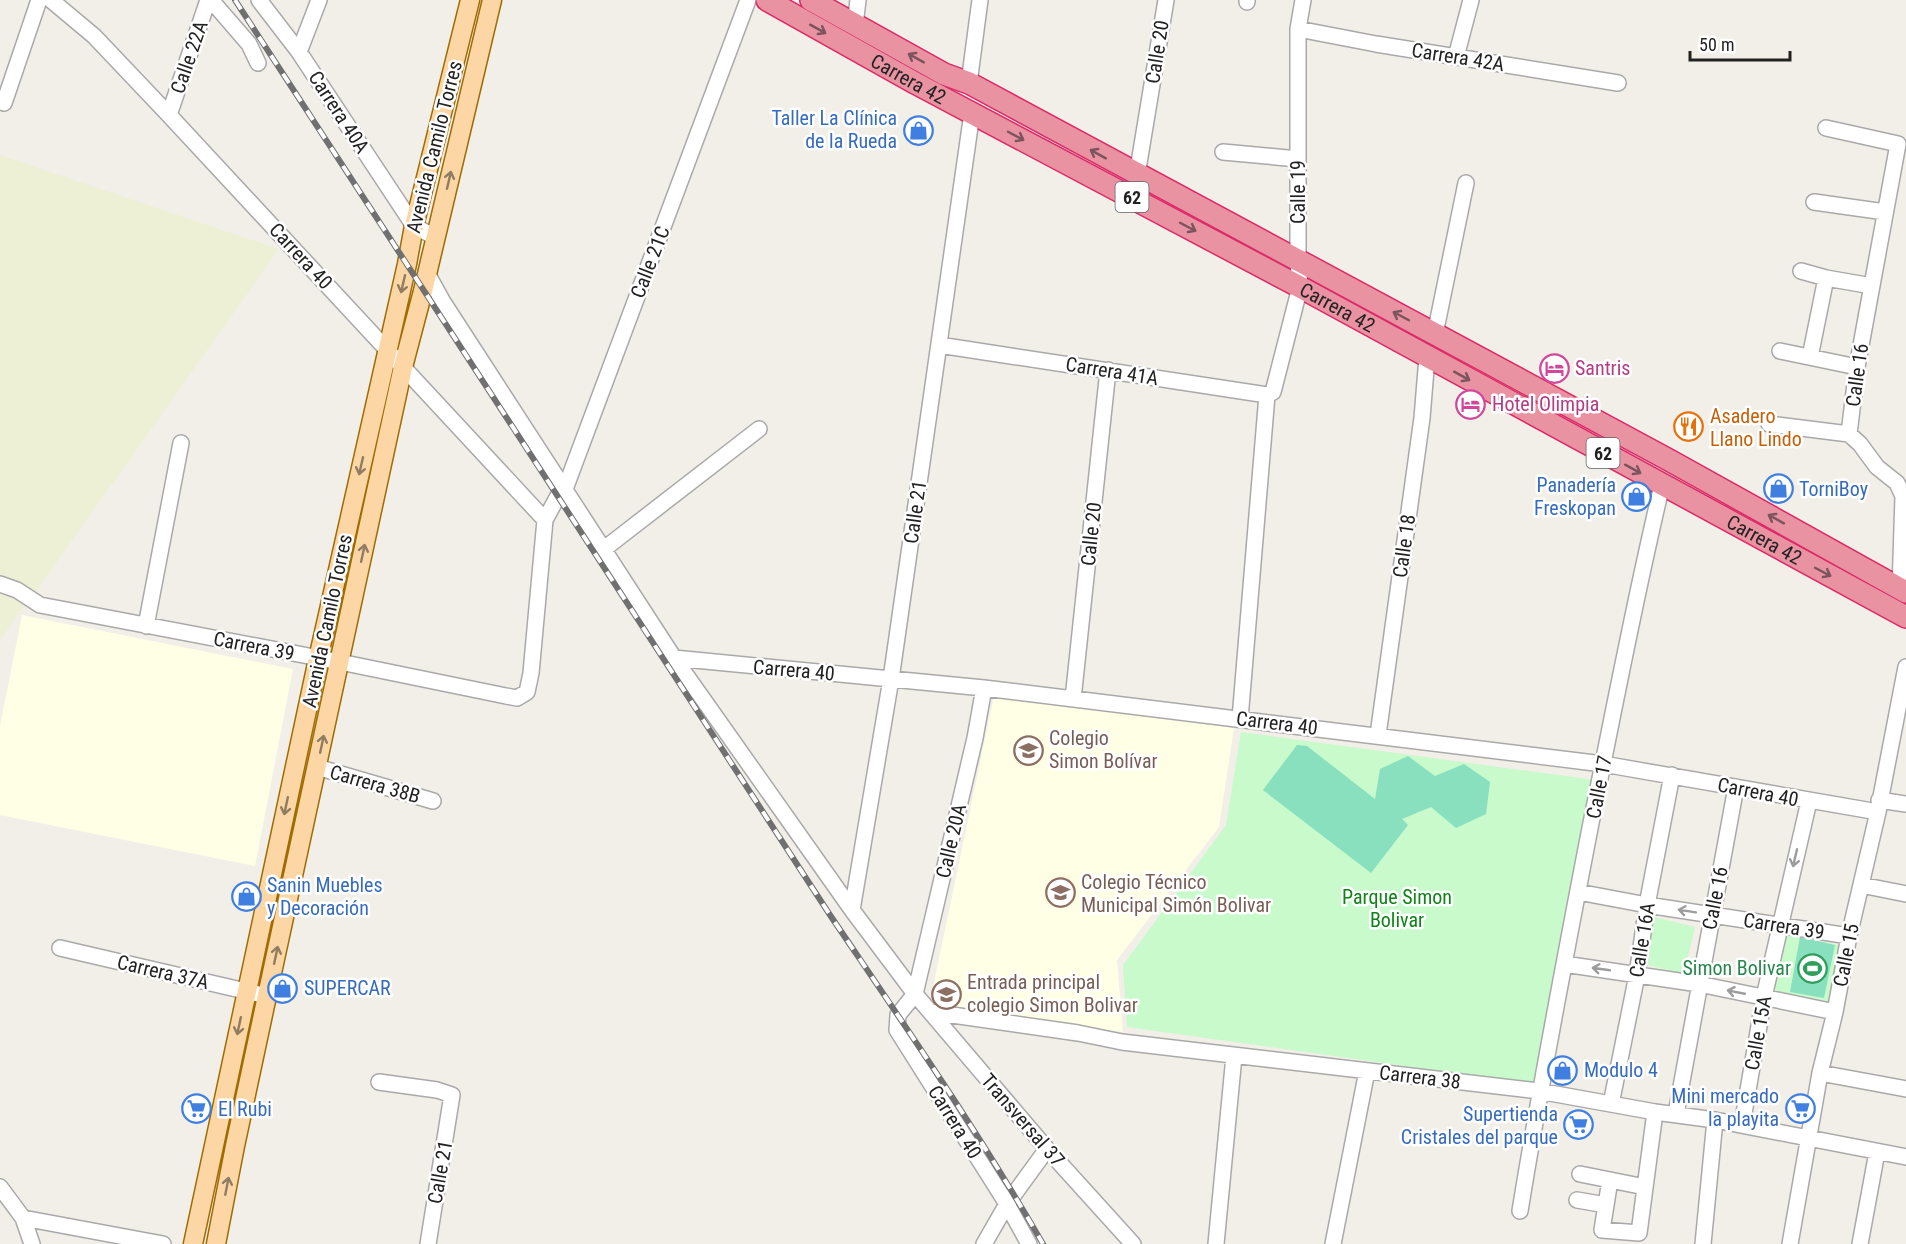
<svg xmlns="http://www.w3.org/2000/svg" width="1906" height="1244" font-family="'Roboto Condensed',sans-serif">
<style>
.education{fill:#ffffe5}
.farmland{fill:#eef0d5}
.park{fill:#c8facc}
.pitch{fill:#88e0be}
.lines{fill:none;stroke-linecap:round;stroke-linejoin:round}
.minor-casing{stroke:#a9a9a9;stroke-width:18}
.major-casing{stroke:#a06b00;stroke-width:21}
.highway-casing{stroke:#dc2a67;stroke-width:24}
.minor{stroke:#fff;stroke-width:15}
.major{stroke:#fcd6a4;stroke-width:18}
.highway{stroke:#e892a2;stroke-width:21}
.rail-casing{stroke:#707070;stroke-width:6}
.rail{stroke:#fff;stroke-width:4;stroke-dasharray:11;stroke-linecap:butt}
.oneway{stroke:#7b545c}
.oneway2{stroke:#8f7c63}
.oneway3{stroke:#9c9c9c}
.labels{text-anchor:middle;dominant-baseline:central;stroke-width:5;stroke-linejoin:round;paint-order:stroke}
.shield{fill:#fff;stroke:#646464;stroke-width:1.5}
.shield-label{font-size:18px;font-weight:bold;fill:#222}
.street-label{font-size:20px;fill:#222;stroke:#fff}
.shop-label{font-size:20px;fill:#366cbe;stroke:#fff;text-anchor:start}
.hotel-label{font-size:20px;fill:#b23c85;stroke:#fff;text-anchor:start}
.food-label{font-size:20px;fill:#c56008;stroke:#fff;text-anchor:start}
.education-label{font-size:20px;fill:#785e54;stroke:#fff;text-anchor:start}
.park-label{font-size:20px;fill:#0c8416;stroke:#fff}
.leisure-label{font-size:20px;fill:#27864d;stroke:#fff;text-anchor:end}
</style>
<rect width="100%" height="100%" fill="#f2efe9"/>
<!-- education -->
<path class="education" d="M22 615 293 669 255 866 0 815V726Z
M994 696 1234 728 1219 827 1117 960 1123 1032 956 1008 933 987Z"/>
<!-- farmland -->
<path class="farmland" d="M0 155 279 249 54 566 0 640Z"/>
<!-- park -->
<path class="park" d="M1241 732 1595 780 1533 1084 1127 1027 1123 965 1226 825Z
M1654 917 1695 927 1684 974 1643 964Z
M1782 933 1839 945 1828 1001 1771 991Z"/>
<!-- pitch -->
<path class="pitch" d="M1297 745 1307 746 1375 799 1380 769 1408 756 1435 776 1464 764 1490 782 1486 814 1456 828 1431 807 1402 819 1408 825 1371 873 1263 790Z
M1800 937 1835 945 1824 998 1790 992Z"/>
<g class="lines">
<defs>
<path id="minor" d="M51 0 94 36 169 115 545 520
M211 0 249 44 258 63
M259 0 299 52 414 226 435 237
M1247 2V0
M855 25 858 0
M1298 29 1376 44 1618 83
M299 52 319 0
M1456 57 1471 0
M969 83 980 0
M4 103 39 0
M169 115 208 0
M1826 128 1898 144 1857 367 1849 434
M1223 152 1298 159
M1137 175 1166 0
M1814 202 1885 212
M1801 271 1826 278 1872 286
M427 273 443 302 674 658 852 910 915 994 1047 1149 1133 1244
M1435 334 1466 183
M939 345 1267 395 1273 392 1300 287 1298 261V29L1303 0
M1780 351 1857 367
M1810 357 1826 278
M1769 424 1849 434
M1849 434 1860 444 1877 467 1897 483 1903 496 1900 589
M604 549 759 429
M0 584 17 590 40 605 340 662 506 696 517 698 527 692 531 673 545 520 558 496 565 489 748 0
M146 626 181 443
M674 658 984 688 1603 764 1878 812
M984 688 975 738 915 994 898 1015 897 1030 1007 1204 1029 1244
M1073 699 1108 370
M1240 719 1267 395
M1378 735 1422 418 1427 357
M317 767 433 801
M1879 800 1906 804
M1861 885 1906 894
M1578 892 1647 905 1849 936
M852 910 891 679 972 113
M60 948 267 996
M1564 964 1699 984 1835 1012
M931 1012 1078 1033 1122 1042 1539 1091 1655 1112 1715 1120 1906 1157
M1820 1073 1906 1089
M379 1082 437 1090 452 1095 428 1244
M1611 1104 1637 975 1647 905 1672 775
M1676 1114 1736 787
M1742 1125 1764 997 1809 801
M1580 1174 1645 1187
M1610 1180 1602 1230 1639 1233 1655 1112
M0 1187 23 1218 32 1244
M1577 1200 1606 1205
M1520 1211C1541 1081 1566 952 1591 823 1614 710 1635 597 1662 485
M23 1218 163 1244
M984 1244 1007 1204 1047 1149
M1216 1244 1234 1056
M1333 1244 1367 1071
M1703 1244 1715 1120
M1790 1244 1820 1073 1835 1012 1849 936 1878 812 1906 667
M1860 1244 1877 1152"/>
<path id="major" d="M193 1244 318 659 407 264 414 226 470 0
M216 1244 235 1146 267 996 403 367 423 291 492 0"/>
<g id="highway">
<path id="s1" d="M767 0 915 83 1300 287 1906 617"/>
<path d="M811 0 944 74 969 83 1669 460 1906 592"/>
</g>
</defs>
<!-- minor casing -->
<use href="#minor" class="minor-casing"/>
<!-- major casing -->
<use href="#major" class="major-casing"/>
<!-- highway casing -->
<use href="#highway" class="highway-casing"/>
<!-- minor -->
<use href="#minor" class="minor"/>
<!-- major -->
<use href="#major" class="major"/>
<!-- highway -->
<use href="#highway" class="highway"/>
<defs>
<path id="rail" d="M235 0 830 915C903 1023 978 1131 1043 1244"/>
</defs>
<!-- rail casing -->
<use href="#rail" class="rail-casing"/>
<!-- rail -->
<use href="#rail" class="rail"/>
</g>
<!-- one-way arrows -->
<defs><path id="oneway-shaft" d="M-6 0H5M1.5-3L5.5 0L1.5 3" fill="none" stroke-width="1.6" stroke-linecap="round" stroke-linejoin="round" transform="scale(1.5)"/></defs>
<g class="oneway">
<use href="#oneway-shaft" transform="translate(818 29) rotate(29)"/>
<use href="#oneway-shaft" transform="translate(916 58) rotate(-151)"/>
<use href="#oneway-shaft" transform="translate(1016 136) rotate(28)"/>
<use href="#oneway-shaft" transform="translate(1098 154) rotate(-151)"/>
<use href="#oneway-shaft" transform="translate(1188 227) rotate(28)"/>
<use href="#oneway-shaft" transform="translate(1401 316) rotate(-152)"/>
<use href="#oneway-shaft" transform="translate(1462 376) rotate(29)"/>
<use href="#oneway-shaft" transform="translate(1633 469) rotate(29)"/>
<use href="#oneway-shaft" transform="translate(1776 519) rotate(-151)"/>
<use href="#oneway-shaft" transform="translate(1823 572) rotate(28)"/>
</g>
<g class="oneway2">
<use href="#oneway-shaft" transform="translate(449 180) rotate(-77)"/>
<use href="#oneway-shaft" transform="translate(403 284) rotate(103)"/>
<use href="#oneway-shaft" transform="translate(361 466) rotate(103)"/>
<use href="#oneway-shaft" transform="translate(363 553) rotate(-78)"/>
<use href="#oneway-shaft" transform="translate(322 744) rotate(-78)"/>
<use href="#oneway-shaft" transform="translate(286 806) rotate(102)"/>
<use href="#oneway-shaft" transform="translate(276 955) rotate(-78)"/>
<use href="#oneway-shaft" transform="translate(239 1026) rotate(102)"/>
<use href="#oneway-shaft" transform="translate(227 1186) rotate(-79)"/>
</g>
<g class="oneway3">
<use href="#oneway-shaft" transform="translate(1795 858) rotate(103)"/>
<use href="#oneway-shaft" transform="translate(1687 911) rotate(-171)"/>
<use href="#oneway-shaft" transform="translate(1601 969) rotate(-172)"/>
<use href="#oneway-shaft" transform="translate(1736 992) rotate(-169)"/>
</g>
<!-- icons -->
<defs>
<symbol id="shop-ring" viewBox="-11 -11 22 22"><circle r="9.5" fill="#fff" stroke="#3f7fe0" stroke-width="1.5"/><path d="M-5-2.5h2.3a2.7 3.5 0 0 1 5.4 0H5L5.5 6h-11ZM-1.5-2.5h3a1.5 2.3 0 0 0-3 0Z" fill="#3f7fe0"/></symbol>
<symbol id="hotel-ring" viewBox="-11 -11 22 22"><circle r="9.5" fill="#fff" stroke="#d1479c" stroke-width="1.5"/><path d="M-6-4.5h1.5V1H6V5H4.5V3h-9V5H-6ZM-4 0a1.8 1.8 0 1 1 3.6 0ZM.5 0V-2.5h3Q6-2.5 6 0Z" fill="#d1479c"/></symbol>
<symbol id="restaurant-ring" viewBox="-11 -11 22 22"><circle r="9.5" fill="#fff" stroke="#e8710a" stroke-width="1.5"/><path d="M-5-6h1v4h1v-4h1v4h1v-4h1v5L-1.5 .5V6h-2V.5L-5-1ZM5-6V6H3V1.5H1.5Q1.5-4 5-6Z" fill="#e8710a"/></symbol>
<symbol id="university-ring" viewBox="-11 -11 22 22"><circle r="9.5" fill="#fff" stroke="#8d6e63" stroke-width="1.5"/><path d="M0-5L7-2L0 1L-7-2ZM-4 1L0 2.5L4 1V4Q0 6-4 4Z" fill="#8d6e63"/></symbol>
<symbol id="school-ring" viewBox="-11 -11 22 22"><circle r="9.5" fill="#fff" stroke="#8d6e63" stroke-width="1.5"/><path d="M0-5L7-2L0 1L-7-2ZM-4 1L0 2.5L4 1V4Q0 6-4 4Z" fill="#8d6e63"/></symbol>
<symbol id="stadium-ring" viewBox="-11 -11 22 22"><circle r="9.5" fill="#fff" stroke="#2e9e5b" stroke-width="1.5"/><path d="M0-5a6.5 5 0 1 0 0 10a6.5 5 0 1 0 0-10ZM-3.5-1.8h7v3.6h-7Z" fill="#2e9e5b"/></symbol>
<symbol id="supermarket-ring" viewBox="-11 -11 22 22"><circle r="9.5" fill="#fff" stroke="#3f7fe0" stroke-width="1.5"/><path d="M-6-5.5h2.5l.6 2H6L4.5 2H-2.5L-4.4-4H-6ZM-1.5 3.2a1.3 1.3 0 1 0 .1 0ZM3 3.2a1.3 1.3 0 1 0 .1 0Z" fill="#3f7fe0"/></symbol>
</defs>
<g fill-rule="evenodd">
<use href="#shop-ring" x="902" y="114" width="33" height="33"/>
<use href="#hotel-ring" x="1538" y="352" width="33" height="33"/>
<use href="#hotel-ring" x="1454" y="388" width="33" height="33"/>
<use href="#restaurant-ring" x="1672" y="410" width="33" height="33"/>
<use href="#shop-ring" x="1762" y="472" width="33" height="33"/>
<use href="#shop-ring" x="1620" y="480" width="33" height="33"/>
<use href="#university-ring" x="1012" y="734" width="33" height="33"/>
<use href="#school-ring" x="1044" y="876" width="33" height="33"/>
<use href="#shop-ring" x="230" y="880" width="33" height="33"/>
<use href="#stadium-ring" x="1796" y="952" width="33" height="33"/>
<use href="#shop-ring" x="266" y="972" width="33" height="33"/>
<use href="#school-ring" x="930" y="978" width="33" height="33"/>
<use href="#shop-ring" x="1546" y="1054" width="33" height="33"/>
<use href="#supermarket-ring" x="1784" y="1092" width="33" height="33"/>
<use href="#supermarket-ring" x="180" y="1092" width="33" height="33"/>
<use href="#supermarket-ring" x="1562" y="1108" width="33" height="33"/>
</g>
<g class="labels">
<!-- shield labels -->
<g class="shield">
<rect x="1115.5" y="182" width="33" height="30" rx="4.5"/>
<rect x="1586.5" y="438" width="33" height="30" rx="4.5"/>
</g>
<g class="shield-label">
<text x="1132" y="197">62</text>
<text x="1603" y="453">62</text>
</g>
<!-- street labels -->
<g class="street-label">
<text transform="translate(1157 52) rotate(-81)">Calle 20</text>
<text transform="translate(189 57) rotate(-71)">Calle 22A</text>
<text transform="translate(1458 57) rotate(9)">Carrera 42A</text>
<text stroke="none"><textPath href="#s1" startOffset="162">Carrera 42</textPath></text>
<text transform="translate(339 112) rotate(57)">Carrera 40A</text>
<text transform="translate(434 147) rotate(-76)">Avenida Camilo Torres</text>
<text transform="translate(1298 192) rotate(-90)">Calle 19</text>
<text transform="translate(301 256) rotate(47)">Carrera 40</text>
<text transform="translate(650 262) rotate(-69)">Calle 21C</text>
<text stroke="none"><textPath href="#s1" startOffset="648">Carrera 42</textPath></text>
<text transform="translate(1112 371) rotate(9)">Carrera 41A</text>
<text transform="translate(1857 375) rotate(-82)">Calle 16</text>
<text transform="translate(915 512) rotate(-82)">Calle 21</text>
<text transform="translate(1091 534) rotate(-84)">Calle 20</text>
<text stroke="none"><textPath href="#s1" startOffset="1134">Carrera 42</textPath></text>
<text transform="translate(1404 546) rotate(-82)">Calle 18</text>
<text transform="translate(327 621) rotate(-78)">Avenida Camilo Torres</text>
<text transform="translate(254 646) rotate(11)">Carrera 39</text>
<text transform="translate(794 670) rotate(5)">Carrera 40</text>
<text transform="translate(1277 723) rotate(7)">Carrera 40</text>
<text transform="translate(375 784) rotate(16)">Carrera 38B</text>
<text transform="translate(1599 787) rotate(-79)">Calle 17</text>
<text transform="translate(1758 792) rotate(11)">Carrera 40</text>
<text transform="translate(951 841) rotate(-77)">Calle 20A</text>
<text transform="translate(1715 898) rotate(-79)">Calle 16</text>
<text transform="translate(1784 926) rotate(9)">Carrera 39</text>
<text transform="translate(1642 940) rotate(-81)">Calle 16A</text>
<text transform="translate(1846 955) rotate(-79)">Calle 15</text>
<text transform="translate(163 972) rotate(13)">Carrera 37A</text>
<text transform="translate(1758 1033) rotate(-80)">Calle 15A</text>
<text transform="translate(1420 1077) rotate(7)">Carrera 38</text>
<text transform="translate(1023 1120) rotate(49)">Transversal 37</text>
<text transform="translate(955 1122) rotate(58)">Carrera 40</text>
<text transform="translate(440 1172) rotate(-80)">Calle 21</text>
</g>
<!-- shop labels -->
<g class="shop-label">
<text x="897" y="118" text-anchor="end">Taller La Clínica<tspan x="897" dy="23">de la Rueda</tspan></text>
<text x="1616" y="485" text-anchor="end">Panadería<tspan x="1616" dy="23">Freskopan</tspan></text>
<text x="1799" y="489">TorniBoy</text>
<text x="267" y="885">Sanin Muebles<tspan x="267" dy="23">y Decoración</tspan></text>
<text x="304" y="988">SUPERCAR</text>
<text x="1584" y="1070">Modulo 4</text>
<text x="1779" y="1096" text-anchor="end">Mini mercado<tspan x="1779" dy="23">la playita</tspan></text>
<text x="218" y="1109">El Rubi</text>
<text x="1558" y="1114" text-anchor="end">Supertienda<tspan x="1558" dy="23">Cristales del parque</tspan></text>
</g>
<!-- hotel labels -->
<g class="hotel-label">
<text x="1575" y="368">Santris</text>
<text x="1492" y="404">Hotel Olimpia</text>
</g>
<!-- food labels -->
<g class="food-label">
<text x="1710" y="416">Asadero<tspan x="1710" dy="23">Llano Lindo</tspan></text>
</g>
<!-- education labels -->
<g class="education-label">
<text x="1049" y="738">Colegio<tspan x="1049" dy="23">Simon Bolívar</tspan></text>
<text x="1081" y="882">Colegio Técnico<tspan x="1081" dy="23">Municipal Simón Bolivar</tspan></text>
<text x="967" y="982">Entrada principal<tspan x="967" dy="23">colegio Simon Bolivar</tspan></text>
</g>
<!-- park labels -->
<g class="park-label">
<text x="1397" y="897">Parque Simon<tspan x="1397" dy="23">Bolivar</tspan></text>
</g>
<!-- leisure labels -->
<g class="leisure-label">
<text x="1791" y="968">Simon Bolivar</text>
</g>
</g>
<!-- scale -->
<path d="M1690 51v9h100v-9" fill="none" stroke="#222222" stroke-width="3"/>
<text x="1699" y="51" font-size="18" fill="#222222" stroke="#ffffff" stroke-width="4.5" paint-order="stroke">50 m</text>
</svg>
